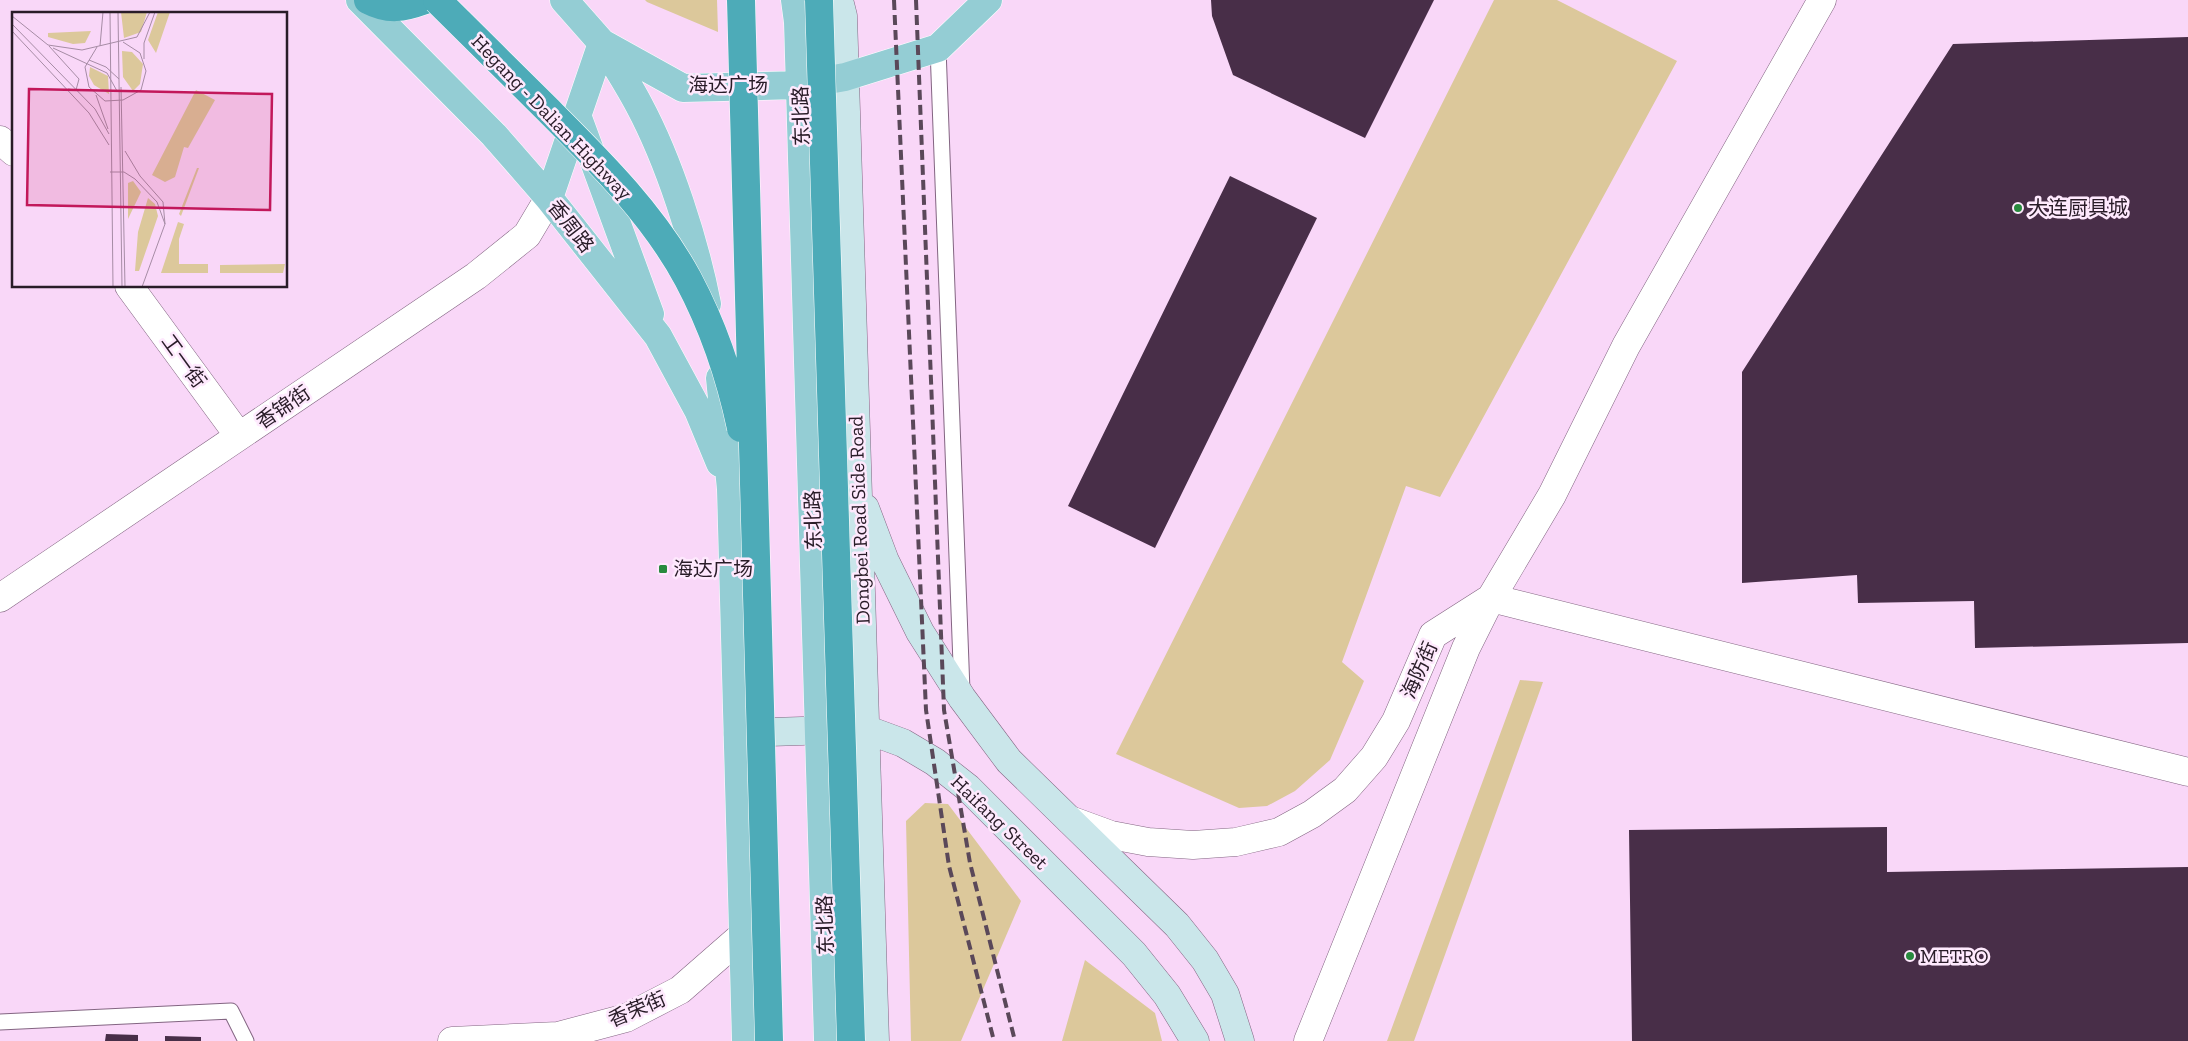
<svg xmlns="http://www.w3.org/2000/svg" width="2188" height="1041" font-family="'Zilla Slab','Noto Sans SC',serif">
<style>
.green{fill:#dcc89b}
.building{fill:#482e48}
.lines{fill:none;stroke-linecap:round;stroke-linejoin:round}
.lane-casing{stroke:#836582;stroke-width:17}
.street-casing{stroke:#836582;stroke-width:29}
.secondary-casing{stroke:#836582;stroke-width:29}
.primary-casing{stroke:#fff;stroke-width:29}
.highway-casing{stroke:#fff;stroke-width:29}
.lane{stroke:#fff;stroke-width:15}
.street{stroke:#fff;stroke-width:28}
.secondary{stroke:#cae6ea;stroke-width:28}
.primary{stroke:#94cdd4;stroke-width:28}
.highway{stroke:#4dabb8;stroke-width:28}
.rail{stroke:#5a4859;stroke-width:4;stroke-dasharray:10 5;stroke-linecap:butt}
.highway-bridge-casing{stroke:#fff;stroke-width:29;stroke-linecap:butt}
.highway-bridge{stroke:#4dabb8;stroke-width:28}
.poi-dot{fill:#288a3e;stroke:#fee9fd;stroke-width:2}
.labels{text-anchor:middle;dominant-baseline:central;stroke-width:5;stroke-linejoin:round;paint-order:stroke}
.street-label{font-size:20px;fill:#291c28;stroke:#fee9fd}
.poi-label{font-size:20px;fill:#291c28;stroke:#fee9fd;text-anchor:start}
.inset-road{fill:none;stroke:#a68ca5;stroke-width:1}
.view{fill:#c2185b;fill-opacity:0.15;stroke:#c2185b;stroke-width:2.5}
.inset-edge{fill:none;stroke:#291c28;stroke-width:2.5}
</style>
<rect width="100%" height="100%" fill="#f9d7f8"/>
<!-- green -->
<path class="green" d="M645 0H717L718 32 647 2Z
M1494 0H1557L1677 61 1440 497 1406 486 1342 662 1364 681 1330 760 1295 791 1267 806 1239 808 1116 754Z
M1520 680 1543 682 1414 1041H1387Z
M925 803 948 804 1021 901 961 1041H911L906 821Z
M1085 960 1155 1013 1162 1041H1062Z"/>
<!-- building -->
<path class="building" d="M1211 0H1434L1365 138 1233 75 1212 16Z
M2188 37V643L1975 648 1974 601 1858 603 1857 575 1742 583V372L1953 44Z
M1230 176 1317 218 1155 548 1068 506Z
M1887 827V872L2188 867V1041H1632L1629 830Z
M106 1034 138 1035V1041H105Z
M165 1036 201 1037V1041H165Z"/>
<g class="lines">
<defs>
<path id="lane" d="M938 48 962 691
M0 1022 231 1011 246 1041"/>
<path id="street" d="M0 140 14 152
M129 286 239 436
M0 598 476 276 527 235 549 198
M1491 598 2188 772
M1070 820 1111 835 1148 842 1193 845 1236 842 1279 832 1312 814 1345 790 1374 757 1396 721 1433 635 1491 598
M452 1041 558 1036 626 1018 680 990 743 935
M1308 1041 1466 648 1491 598 1552 495 1626 346 1822 0"/>
<path id="secondary" d="M839 0 843 16 875 1041
M865 508 885 561 920 632 962 698 1009 761 1177 925 1205 960 1225 994 1240 1041
M738 733 865 729 903 743 935 762 968 788 1134 954 1167 995 1195 1041"/>
<path id="primary" d="M360 0 494 135 549 198 658 336 698 410 720 463
M564 0 602 43 683 88 800 85 845 77 938 48 988 0
M795 0 798 22 828 1041
M602 43C615 64 628 84 639 105 669 161 695 242 707 304
M577 115 650 314
M549 198 602 43
M720 378 731 489 746 1041"/>
<path id="highway" d="M368 0C389 11 403 8 425 0"/>
</defs>
<!-- lane casing -->
<use href="#lane" class="lane-casing"/>
<!-- street casing -->
<use href="#street" class="street-casing"/>
<!-- secondary casing -->
<use href="#secondary" class="secondary-casing"/>
<!-- primary casing -->
<use href="#primary" class="primary-casing"/>
<!-- highway casing -->
<use href="#highway" class="highway-casing"/>
<!-- lane -->
<use href="#lane" class="lane"/>
<!-- street -->
<use href="#street" class="street"/>
<!-- secondary -->
<use href="#secondary" class="secondary"/>
<!-- primary -->
<use href="#primary" class="primary"/>
<!-- highway -->
<use href="#highway" class="highway"/>
<!-- rail -->
<path class="rail" d="M894 0 926 710 949 866 994 1041
M916 0 944 710 970 863 1015 1041"/>
<defs>
<path id="highway-bridge" d="M437 0C474 37 511 73 548 110 599 161 653 214 688 279 713 326 730 376 741 428
M741 0 769 1041
M819 0 851 1041"/>
</defs>
<!-- highway-bridge casing -->
<use href="#highway-bridge" class="highway-bridge-casing"/>
<!-- highway-bridge -->
<use href="#highway-bridge" class="highway-bridge"/>
</g>
<!-- markers -->
<g class="poi-dot">
<circle cx="2018" cy="208" r="5"/>
<rect x="658" y="564" width="10" height="10" rx="2.5"/>
<circle cx="1910" cy="956" r="5"/>
</g>
<g class="labels">
<!-- street labels -->
<g class="street-label">
<text x="728" y="85">海达广场</text>
<text transform="translate(801 116) rotate(-92)">东北路</text>
<text transform="translate(552 117) rotate(46)">Hegang - Dalian Highway</text>
<text transform="translate(571 226) rotate(52)">香周路</text>
<text transform="translate(184 361) rotate(54)">工一街</text>
<text transform="translate(283 407) rotate(-34)">香锦街</text>
<text transform="translate(813 520) rotate(-92)">东北路</text>
<text transform="translate(859 520) rotate(-92)">Dongbei Road Side Road</text>
<text transform="translate(1419 670) rotate(-66)">海防街</text>
<text transform="translate(1000 822) rotate(44)">Haifang Street</text>
<text transform="translate(825 925) rotate(-92)">东北路</text>
<text transform="translate(637 1009) rotate(-23)">香荣街</text>
</g>
<!-- poi labels -->
<g class="poi-label">
<text x="2028" y="208">大连厨具城</text>
<text x="673" y="569">海达广场</text>
<text x="1920" y="956">METRO</text>
</g>
</g>
<!-- overview -->
<g transform="translate(12 12)">
<rect width="275" height="275" fill="#f9d7f8"/>
<path d="M109 0H135L129 20 112 26ZM146 0H158L144 41 136 28ZM79 19 73 31 61 32 36 25V21ZM110 39 120 40 131 52 128 72 121 79 111 65ZM78 55 96 64 97 82 82 73 77 64ZM184 78 203 88 176 136 172 135 163 165 153 170 140 163ZM185 156H187L169 204 167 202ZM121 169 129 180 116 207V171ZM136 186 143 192 146 204 127 259H123L126 220ZM166 210 172 212 167 227V252H196V261H149ZM273 252 271 261H208V253Z" fill="#dcc89b"/>
<path class="inset-road" d="M98 0 101 275M106 0 110 275M0 4 36 33 70 38 125 25 138 0M0 12 83 97 97 122M0 19 77 101 97 133M37 34 67 67 64 78 56 77M88 34 91 0M85 35 73 55 77 75 93 89 111 88 129 78 134 59 128 41 111 30M41 36 95 61 105 79M132 47V31L143 0M77 48 94 55 107 67M109 75 113 275M84 83 96 117M113 139 128 164 151 190 153 212M98 160H112L123 167 145 190 153 212 130 275"/>
<path class="view" d="M17 77 260 82 258 198 15 193Z"/>
<rect width="275" height="275" class="inset-edge"/>
</g>
</svg>
